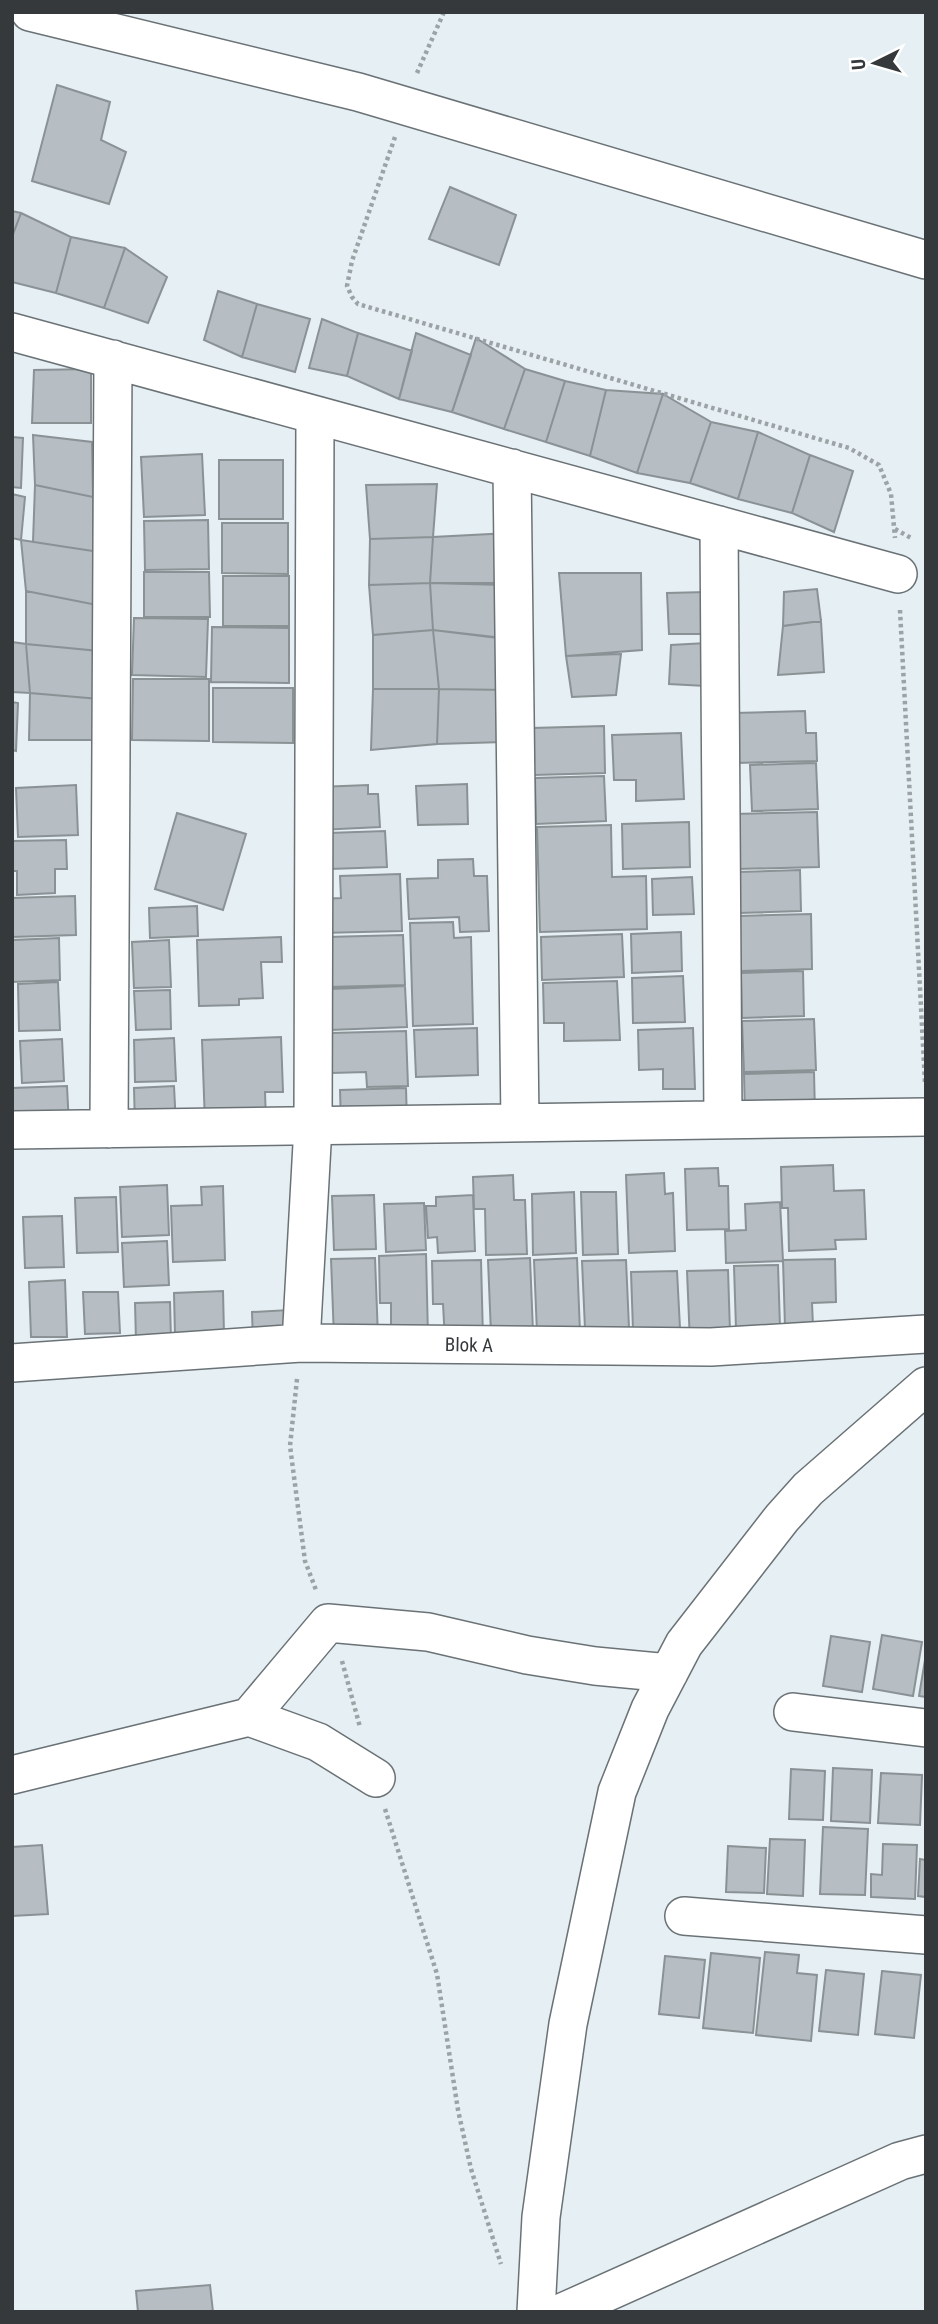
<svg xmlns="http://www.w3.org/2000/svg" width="938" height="2324" font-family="'Roboto Condensed',sans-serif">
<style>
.building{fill:#b6bec3;stroke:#8a9296;stroke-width:2}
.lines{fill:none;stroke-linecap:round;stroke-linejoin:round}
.minor-casing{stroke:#6a7276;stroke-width:40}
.path{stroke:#9ca3a6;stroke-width:4.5;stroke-dasharray:3.5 3.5;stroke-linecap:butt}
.minor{stroke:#fff;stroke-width:37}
.labels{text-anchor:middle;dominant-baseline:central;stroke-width:6;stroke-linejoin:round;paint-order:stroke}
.street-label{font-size:19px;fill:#35393b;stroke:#fff}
</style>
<rect width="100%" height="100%" fill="#e6eff3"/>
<!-- building -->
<path class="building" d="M57 85 110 102 101 140 126 152 109 204 32 181Z
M450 187 516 215 499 265 429 239Z
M12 211 21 213 12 237Z
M21 213 71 237 56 293 12 282V237Z
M71 237 125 248 104 308 56 293Z
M125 248 167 277 148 323 104 308Z
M218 291 257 304 242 357 204 340Z
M257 304 310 319 295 372 242 357Z
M322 319 358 333 347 376 309 368Z
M358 333 412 351 399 399 347 376Z
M416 333 471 355 452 412 399 399Z
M476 338 525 369 504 429 452 412Z
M91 369V423H32L34 370Z
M525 369 565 381 546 442 504 429Z
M565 381 606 390 590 456 546 442Z
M606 390 663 394 637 473 590 456Z
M663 394 711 422 690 483 637 473Z
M711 422 758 432 738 499 690 483Z
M758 432 810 455 792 513 738 499Z
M33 435 92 442 93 497 35 485Z
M12 437 23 438 21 488 12 487Z
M202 454 205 515 144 517 141 457Z
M810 455 853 471 834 532 792 513Z
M219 460H283V519H219Z
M437 484 433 537 370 539 366 485Z
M35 485 93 497V551L33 542Z
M12 494 25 497 21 540 12 538Z
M208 520 209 569 145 570 144 521Z
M222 523H288V574L222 573Z
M512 533 513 583H430L433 537Z
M433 537 430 583 369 585 370 539Z
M21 540 93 551 97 605 26 591Z
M144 572H209L210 617H144Z
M559 573H641L642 650 566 656Z
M223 576H289V626H223Z
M430 583 433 630 373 635 369 585Z
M430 583 504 585 503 638 433 630Z
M817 589 821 621 783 626 784 592Z
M26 591 97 605 99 651 26 644Z
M706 592V634H669L667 593Z
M134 618 208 619 206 677 132 675Z
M821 621 824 672 778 675 783 626Z
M212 627 289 628V683L211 682Z
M433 630 439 689H373V635Z
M433 630 514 640V690L439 689Z
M12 642 26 644 30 693 12 692Z
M706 643 705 686 669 684 671 645Z
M26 644 99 651V699L30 693Z
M621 654 616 695 572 697 566 656Z
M133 679H209V741L132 740Z
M213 688H293V743L213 742Z
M373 689H439L437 744 371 750Z
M439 689 514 690 504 742 437 744Z
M30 693 99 699 96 740H29Z
M12 702 18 703 16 751 12 750Z
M805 711 806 733H816L817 761 736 763 735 713Z
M604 726 605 773 534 775 532 728Z
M681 733 684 799 636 801V780H614L612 735Z
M816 763 818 809 752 811 750 765Z
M604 776 606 821 536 824 535 778Z
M467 784 468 824 418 825 416 786Z
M76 785 78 835 18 837 16 788Z
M368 785V794H378L380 827 319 830 318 787Z
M817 812 819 867 737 869 735 814Z
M177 813 246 834 223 910 155 889Z
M689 822 690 867 623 869 622 824Z
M611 825 612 877 646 876 647 929 540 932 537 827Z
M385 831 387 867 330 869 328 833Z
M66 840 67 869H55V893L17 895V871H12V841Z
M473 859 474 876H487L489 931 460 932 459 917 409 919 407 879 438 878V860Z
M800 870 801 911 739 913 738 872Z
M400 874 402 931 321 933 320 899 341 898 340 876Z
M692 877 694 914 653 915 652 879Z
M75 896 76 935 12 937V898Z
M197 906 198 936 150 938 149 908Z
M811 914 812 969 741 971 739 916Z
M453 922 454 938 471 937 473 1024 413 1026 410 923Z
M681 932 682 971 632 973 631 934Z
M622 934 624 977 542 980 541 937Z
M403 935 405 985 328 987 326 937Z
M281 937 282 962H261L263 998 239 999V1005L199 1006 197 940Z
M59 938 60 980 12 982V940Z
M169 940 171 987 134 988 132 942Z
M803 971 804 1016 742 1018 741 973Z
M683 976 685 1022 633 1023 632 978Z
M617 981 620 1040 564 1041V1023H544L543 983Z
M58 982 60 1030 19 1031 18 984Z
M405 986 407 1027 330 1030 329 989Z
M170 990 171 1029 136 1030 134 991Z
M814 1019 816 1070 744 1072 742 1021Z
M477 1028 478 1075 416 1077 414 1030Z
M693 1028 695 1089H663V1069L639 1070 638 1030Z
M406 1031 408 1086 367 1087 366 1072 332 1073 331 1033Z
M281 1037 283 1092H265L266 1121 205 1123 202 1040Z
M174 1038 176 1081 135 1082 134 1040Z
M62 1039 64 1081 22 1083 20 1041Z
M814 1072 815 1114 745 1116 744 1074Z
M67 1086 69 1126 12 1128V1088Z
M174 1086 176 1126 135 1128 134 1088Z
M406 1088 407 1122 341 1124 340 1090Z
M833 1165 834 1191 864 1190 866 1239 835 1240 836 1249 789 1251 788 1208H782L781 1167Z
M718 1168 719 1186H728L729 1229 687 1230 685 1169Z
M664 1173 665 1194 673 1193 675 1251 629 1253 626 1175Z
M513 1175 514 1200H525L527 1254 486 1255 485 1209H474L473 1177Z
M167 1185 169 1235 122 1237 120 1187Z
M223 1186 225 1260 173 1262 171 1206 202 1205 201 1187Z
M574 1192 576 1253 533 1255 532 1194Z
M581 1192H616L618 1254 583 1255Z
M374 1195 376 1249 334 1250 332 1196Z
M473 1195 475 1251 438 1253 437 1237 428 1238 426 1206H436V1197Z
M116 1197 118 1252 77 1253 75 1198Z
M780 1202 783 1261 726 1263 725 1231 746 1230 745 1204Z
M424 1203 426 1250 386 1252 384 1204Z
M62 1216 64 1267 25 1268 23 1217Z
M167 1241 169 1285 124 1287 122 1243Z
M426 1254 428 1336 391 1337V1303H380L379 1256Z
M375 1258 378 1337 334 1338 331 1259Z
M530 1258 533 1332 491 1334 488 1260Z
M577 1258 580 1332 537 1333 534 1260Z
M835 1259 836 1302 812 1303 813 1326 785 1327 783 1260Z
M481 1260 483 1339 445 1340 443 1304H433L432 1261Z
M626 1260 629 1328 585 1329 582 1261Z
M778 1265 780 1327 736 1329 734 1266Z
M728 1270 730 1332 690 1343 687 1271Z
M677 1271 680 1328 633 1330 631 1272Z
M65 1280 67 1337H31L29 1282Z
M223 1291 224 1334 175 1336 174 1293Z
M83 1292H118L120 1333 85 1334Z
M170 1302 171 1340 136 1341 135 1303Z
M289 1310 290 1342 253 1343 252 1312Z
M882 1635 922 1642 913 1696 873 1689Z
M831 1636 870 1642 862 1692 823 1686Z
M926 1654V1697L919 1696Z
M833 1768 872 1770 870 1823 831 1821Z
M791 1769 825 1771 823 1820 789 1819Z
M881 1773 922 1775 920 1825 878 1823Z
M823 1827 868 1829 865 1895 820 1894Z
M770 1839 805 1840 803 1896 767 1894Z
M883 1844 917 1845 915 1899 871 1897V1874L882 1875Z
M42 1845 48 1914 12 1916V1847Z
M728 1846 766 1848 764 1893 726 1892Z
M920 1859 926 1860V1897L918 1896Z
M765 1952 799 1955 797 1973 817 1975 811 2041 756 2035Z
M711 1953 760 1958 753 2033 703 2028Z
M665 1956 705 1960 699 2018 659 2014Z
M826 1970 864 1974 858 2035 819 2031Z
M882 1971 921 1975 914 2038 875 2034Z
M210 2285 213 2312H138L136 2291Z"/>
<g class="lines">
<defs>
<path id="minor" d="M30 12 358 92 926 260
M12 332 898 574
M512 468 520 1123
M719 525 723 1120
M109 1129 113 359
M12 1130 926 1117
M301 1343 313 1126 315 415
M12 1363 301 1343 711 1347 926 1334
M793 1712 926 1728
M249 1717 318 1742 376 1778
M12 1775 249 1717 328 1623 428 1632 527 1655 595 1666 669 1673
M684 1916 926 1935
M536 2312 541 2217 568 2024 617 1792 650 1709 684 1644 782 1518 808 1489 926 1386
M563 2312 900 2161 926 2154"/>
</defs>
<!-- minor casing -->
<use href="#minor" class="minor-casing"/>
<!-- path -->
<path class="path" d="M417 73 444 12
M395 137 352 261 347 286 352 297 358 304 849 448 879 465 891 494 895 538
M895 529 911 538
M900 610 925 1083
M297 1379 290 1446 305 1561 316 1590
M342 1661 360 1727
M385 1809 437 1974 458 2110 471 2169 501 2264"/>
<!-- minor -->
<use href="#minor" class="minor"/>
</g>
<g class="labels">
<!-- street labels -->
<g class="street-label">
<text transform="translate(469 1345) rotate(1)">Blok A</text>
</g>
</g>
<!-- border -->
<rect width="938" height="2324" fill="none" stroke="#35393b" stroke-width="28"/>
<!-- north arrow -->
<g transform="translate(875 63) rotate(265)" stroke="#ffffff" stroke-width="5" paint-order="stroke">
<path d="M0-5L12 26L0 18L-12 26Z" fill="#35393b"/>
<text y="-10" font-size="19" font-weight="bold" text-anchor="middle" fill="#35393b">U</text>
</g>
</svg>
